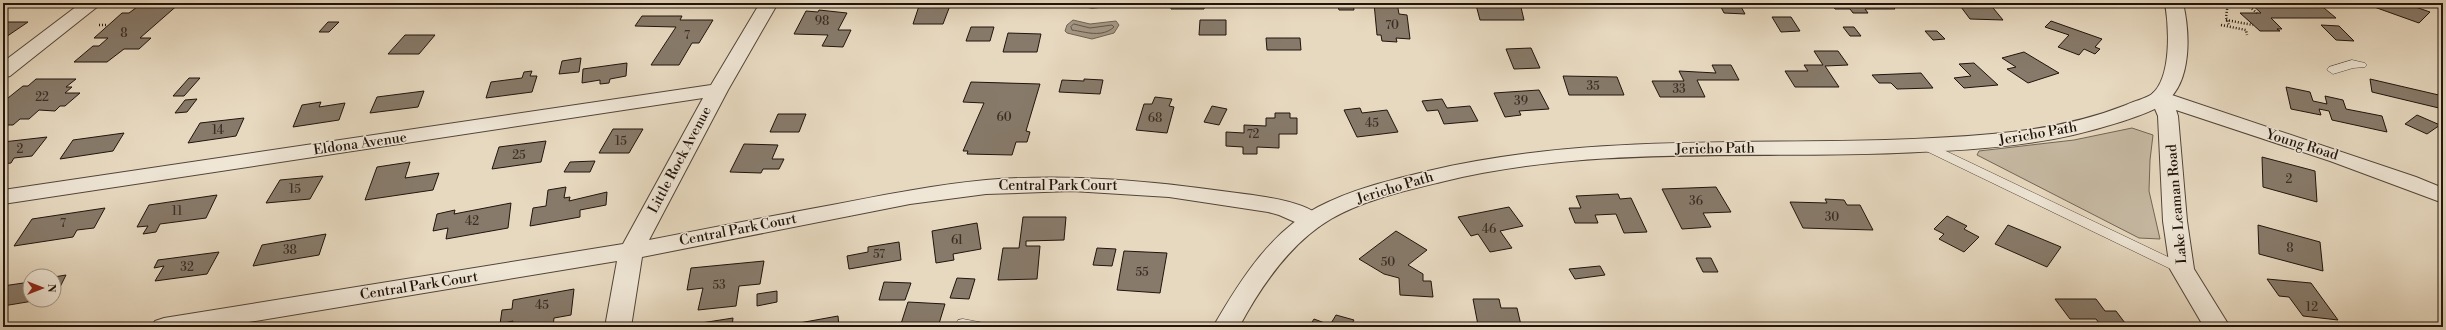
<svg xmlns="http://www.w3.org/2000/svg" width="2446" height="330" font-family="'Libre Bodoni',serif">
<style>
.green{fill:#c5b8a1;stroke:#726656}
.water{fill:#a39683;stroke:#6f6253}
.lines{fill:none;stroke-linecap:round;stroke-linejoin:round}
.shore{stroke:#625548;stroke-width:1}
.building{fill:#877a6a;stroke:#20140c}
.service-casing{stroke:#524539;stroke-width:1}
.minor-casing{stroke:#524539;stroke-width:2}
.tertiary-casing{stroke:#524539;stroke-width:2}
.path{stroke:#20140c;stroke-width:2.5;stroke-dasharray:1 2;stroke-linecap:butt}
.service{fill:#efe6d6;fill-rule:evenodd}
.minor{fill:#efe6d6;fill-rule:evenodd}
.tertiary{fill:#efe6d6;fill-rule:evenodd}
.labels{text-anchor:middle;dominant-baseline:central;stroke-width:3;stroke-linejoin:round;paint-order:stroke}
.number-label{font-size:12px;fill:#3a2e24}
.street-label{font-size:14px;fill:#20140c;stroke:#efe6d6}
</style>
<rect width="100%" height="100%" fill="#e7d9c0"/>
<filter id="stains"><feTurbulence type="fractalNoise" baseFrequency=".005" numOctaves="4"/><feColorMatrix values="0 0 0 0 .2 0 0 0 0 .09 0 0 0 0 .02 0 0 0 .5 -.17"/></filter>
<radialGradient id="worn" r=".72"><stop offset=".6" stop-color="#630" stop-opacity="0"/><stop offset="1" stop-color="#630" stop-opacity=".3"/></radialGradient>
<!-- green -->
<path class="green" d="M2132 128 2153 135 2150 160 2149 191 2160 239 2139 238 1977 155 1979 151 2074 140Z"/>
<!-- water -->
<path class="water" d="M1073 20 1090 24 1116 21 1119 25 1114 33 1092 39 1067 33 1065 31 1067 25Z"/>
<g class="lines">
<!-- shore -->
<path class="shore" d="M1074 24 1090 28 1112 25 1114 27C1102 38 1086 32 1072 30L1071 27Z"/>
</g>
<!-- building -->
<path class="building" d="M180 3 140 38H151L139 49H124L107 62H74L93 46H99L108 38H94L122 13H129L141 4Z
M686 3H699L696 7H683Z
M920 3H951L943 24H913Z
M1052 3H1121L1120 6 1092 8Z
M1171 3H1205L1204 9H1171Z
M1330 3H1353L1354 10H1339L1338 6H1330Z
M1374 3H1397L1399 14 1407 15 1410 39 1396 38 1397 42 1382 41 1381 35H1377Z
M1500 3H1520L1524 20H1480L1476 5H1500Z
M1719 3H1739L1745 14 1724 13Z
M1809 3H1860L1862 6H1871L1869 3H1890L1895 9H1865L1868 13H1853L1850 9H1835L1831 3Z
M1958 3H1989L2003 20 1970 19Z
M2049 3H2071L2074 6H2051Z
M2250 3H2318L2336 18H2271L2282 29H2277L2280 31H2260L2240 13H2261Z
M2363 3H2404L2430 12 2419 23Z
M819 10 847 13 838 30H851L843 47 822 46 828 35 794 34 806 11 818 12Z
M642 16H682L680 20H713L699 43H692L679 65H651L676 27 635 26Z
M1772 17H1791L1800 31 1781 32Z
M1200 20H1226V35H1199Z
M2051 21 2102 39 2095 47 2100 49 2095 54 2084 49 2079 55 2058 47 2069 35 2045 27Z
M3 22H28L3 39Z
M328 22H339L329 32H319Z
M2321 25 2339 26 2354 41 2336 40Z
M971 27H994L990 41H966Z
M1843 27H1854L1861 36H1850Z
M1925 31H1937L1945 39 1933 40Z
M1008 33 1041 34 1037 52H1003Z
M405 35H435L419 54H388Z
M1266 38H1300L1301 50H1267Z
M1531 48 1540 68 1514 69 1506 49Z
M1814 51H1838L1848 65 1825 66 1839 87H1795L1785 71H1808L1804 65H1823Z
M2024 52 2059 73 2028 83 2007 69 2016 67 2002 58Z
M581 58 579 72 559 74 562 61Z
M627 63 626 76 610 79 609 83 600 84V80L582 83 583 69Z
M1974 63 1998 85 1964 88 1954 78 1971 76 1959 64Z
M1712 65H1731L1739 80H1697L1705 97H1660L1652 81H1684L1679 71 1716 73Z
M532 71 530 76H537L532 92 486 98 491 82 522 78 524 72Z
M1921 73 1933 88 1897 89 1891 83H1879L1872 75Z
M1563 76 1617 77 1624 95H1569Z
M189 78H200L184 96H173Z
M36 79H76L66 87H72L65 93H80L65 106H60L55 111 39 110 29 119H20L13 125H3V102L23 86H28Z
M1084 79 1103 80 1100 94 1059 92 1062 80 1084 81Z
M2370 79 2443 96V109L2372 92Z
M971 82 1040 84 1026 131 1030 132 1027 142H1016L1012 155 967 154 968 151H963L984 103 963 102Z
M2286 87 2310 92 2313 101 2327 104 2325 96 2343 100 2346 109 2382 116 2387 132 2332 120 2329 111 2319 109 2321 115 2291 109Z
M1539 90 1549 109 1519 111 1521 115 1505 117 1494 93Z
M424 91 418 107 370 113 377 97Z
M1155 97 1172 99 1169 106 1174 107 1167 133 1136 130 1144 104H1152Z
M197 99 187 112 175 113 185 100Z
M1442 99 1447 108 1470 106 1478 121 1444 124 1438 110 1427 111 1422 101Z
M321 102 319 107 345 103 339 120 293 127 302 105Z
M1212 106 1227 109 1219 125 1204 122Z
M1360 108 1362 113 1387 110 1398 132 1357 137 1344 110Z
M1275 113H1290V118H1297V134H1279V148L1257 147V154H1243V147L1226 146V132L1244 133V125L1266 126V118H1275Z
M778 114H806L799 132H770Z
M2417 115 2440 125 2427 134 2405 124Z
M244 118 236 136 188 143 200 123Z
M613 129H643L629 153H599Z
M124 133 113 151 60 159 73 140Z
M47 137 32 156 14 158 11 163 3 164V142Z
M546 141 541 162 492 169 499 147Z
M744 144 778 145 772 159H784L779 169H763L761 173 730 172Z
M2262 157 2315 171 2317 202 2263 187Z
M595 161 590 172H564L570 162Z
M410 162 405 178 439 173 433 190 365 200 377 167Z
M323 176 310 199 266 203 280 180Z
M566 187 564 198 570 197 569 201 607 192 606 205 580 210V217L530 226 533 208 546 206 548 190Z
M1716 187 1731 212 1703 213 1711 227 1682 229 1662 189Z
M1618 194 1620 199 1631 198 1647 232 1624 233 1616 214 1595 215 1598 223H1575L1569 208H1581L1576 196Z
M217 195 206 218 160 224 156 232 143 234 148 226 137 227 149 205Z
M1825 199 1844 200 1847 205H1860L1873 230 1803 228 1790 202 1827 203Z
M511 203 508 228 446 239 448 228 433 231 437 214 455 210 454 214Z
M1509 207 1523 226 1500 231 1512 248 1490 252 1478 234 1471 236 1458 217Z
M105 208 94 228 77 230 73 237 14 246 32 219Z
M1947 216 1967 226 1964 229 1979 237 1964 252 1939 239 1944 234 1934 229Z
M1023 217H1066L1064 240 1026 241V246H1040L1037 279 998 280 1003 248H1019Z
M977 223 981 249 953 254 954 260 936 263 932 231Z
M2008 225 2061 247 2047 267 1995 244Z
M2258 225 2320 242 2323 271 2259 254Z
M1396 231 1427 250 1408 265 1423 274V281H1431L1433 297 1400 295 1399 278 1384 274 1359 259Z
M326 234 319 255 253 266 262 245Z
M899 242 901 260 849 269 847 256 868 252V247Z
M1097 248 1116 249 1112 266 1093 265Z
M1124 251 1167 253 1160 293 1117 290Z
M219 252 207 274 155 281 164 266 154 268 158 260Z
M1696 258H1711L1718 272H1703Z
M764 261 760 284 739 286 736 306 698 310 703 288 687 290 691 268Z
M1600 266 1605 275 1575 279 1569 269Z
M66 275 55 297H54V277Z
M957 278 975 279 969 299 950 298Z
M2267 279 2311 283 2338 320 2303 316 2289 297 2279 296Z
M30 282V300H39L3 306 7 295 3 296V286Z
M884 282 911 283 905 300H879Z
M574 289 571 315 554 318 553 327H512L513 321 500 324 502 310 512 309 513 300Z
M777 291V302L757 306V294Z
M1473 299H1499L1501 308H1517L1521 325H1478Z
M2055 299H2096L2105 311H2116L2128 327H2102L2096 319H2070Z
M908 302 945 304 938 327H900Z
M1336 315 1354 320 1350 327H1309L1314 319 1330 325Z
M838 316 839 327H777Z
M733 318 732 327H700L701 323Z"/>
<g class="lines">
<defs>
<path id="service" d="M2352 60 2365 63 2367 65 2365 67 2353 68 2333 74 2327 70 2329 67Z
M1927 142 2187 266 2189 269 2187 272H2177L1922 149 1921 146 1922 143Z
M963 319 984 323 986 327H957L956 324 958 320Z"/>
<path id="minor" d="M81 3H102L10 76 3 78V62Z
M760 3H778L728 90 649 240C710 228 771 216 832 205 883 195 934 185 986 180 1070 173 1154 181 1237 193 1259 196 1311 201 1324 221L1320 226 1312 229 1304 226 1279 215 1268 212 1169 197 1072 191 986 194 910 204 642 257 631 327H605L617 261 219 327H151L155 321 164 318 623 244 703 98 3 204V190L711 85Z
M2160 91 2416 177 2443 188V203L2330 161 2176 110 2178 116 2187 221 2194 269 2230 327H2204L2170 269 2163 221 2158 116 2150 97 2153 93Z"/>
<path id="tertiary" d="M2165 3H2183C2190 33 2192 81 2166 102 2151 115 2094 130 2073 135 2015 148 1955 151 1897 153 1745 159 1590 145 1441 182 1404 191 1364 200 1331 219 1290 243 1261 286 1239 327H1213C1239 282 1270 232 1318 207 1352 189 1391 180 1428 171 1613 127 1804 151 1992 134 2038 130 2083 122 2126 105 2134 101 2145 99 2152 94 2172 77 2169 26 2165 3Z"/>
</defs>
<!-- service casing -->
<use href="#service" class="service-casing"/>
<!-- minor casing -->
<use href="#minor" class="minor-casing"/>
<!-- tertiary casing -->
<use href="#tertiary" class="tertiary-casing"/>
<!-- path -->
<path class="path" d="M2228 3 2226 17 2229 26
M2245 3 2257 13
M2226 20 2253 25
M99 25H107
M2221 25 2246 30 2247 35"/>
<!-- service -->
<use href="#service" class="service"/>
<!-- minor -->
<use href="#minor" class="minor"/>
<!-- tertiary -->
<use href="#tertiary" class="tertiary"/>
</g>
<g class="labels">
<!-- number labels -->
<g class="number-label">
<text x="822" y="21">98</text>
<text x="1392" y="25">70</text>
<text x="124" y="33">8</text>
<text x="687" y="35">7</text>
<text x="1593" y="86">35</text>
<text x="1679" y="89">33</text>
<text x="42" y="97">22</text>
<text x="1521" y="101">39</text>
<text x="1004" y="117">60</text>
<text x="1155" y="118">68</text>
<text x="1372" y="123">45</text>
<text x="218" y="130">14</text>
<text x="1253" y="134">72</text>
<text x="621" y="141">15</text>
<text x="20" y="149">2</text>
<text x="519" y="155">25</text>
<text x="2289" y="179">2</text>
<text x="295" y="189">15</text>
<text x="1696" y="201">36</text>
<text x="177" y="211">11</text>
<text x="1832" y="217">30</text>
<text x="472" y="221">42</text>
<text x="63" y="223">7</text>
<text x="1489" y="229">46</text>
<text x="957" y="240">61</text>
<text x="2290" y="248">8</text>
<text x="290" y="250">38</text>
<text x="879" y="254">57</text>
<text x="1388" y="262">50</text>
<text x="187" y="267">32</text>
<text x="1142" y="272">55</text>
<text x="719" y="285">53</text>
<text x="542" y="305">45</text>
<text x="2312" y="307">12</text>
</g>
<!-- street labels -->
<g class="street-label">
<text transform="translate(2038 134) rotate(-10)">Jericho Path</text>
<text transform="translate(360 144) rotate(-8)">Eldona Avenue</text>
<text transform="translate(2302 145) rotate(17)">Young Road</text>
<text transform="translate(1715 149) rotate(-1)">Jericho Path</text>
<text transform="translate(680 160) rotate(-62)">Little Rock Avenue</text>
<text x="1058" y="186">Central Park Court</text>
<text transform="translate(1395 188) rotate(-17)">Jericho Path</text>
<text transform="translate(2177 204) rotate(-95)">Lake Leaman Road</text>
<text transform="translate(738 230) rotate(-11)">Central Park Court</text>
<text transform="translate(419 286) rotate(-9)">Central Park Court</text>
</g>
</g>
<!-- margin -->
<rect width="2446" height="330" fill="none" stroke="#e7d9c0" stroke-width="16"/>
<rect x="4" y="4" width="2438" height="322" fill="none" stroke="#20140c" stroke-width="2"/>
<rect x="8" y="8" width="2430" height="314" fill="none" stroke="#20140c"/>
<!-- north arrow -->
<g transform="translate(42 288) rotate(90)"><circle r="19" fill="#efe6d6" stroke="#9c9285"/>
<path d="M0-3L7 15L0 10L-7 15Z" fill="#8f2418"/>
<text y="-6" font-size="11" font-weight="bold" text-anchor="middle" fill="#20140c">N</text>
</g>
<rect width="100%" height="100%" filter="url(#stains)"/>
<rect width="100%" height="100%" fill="url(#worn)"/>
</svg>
